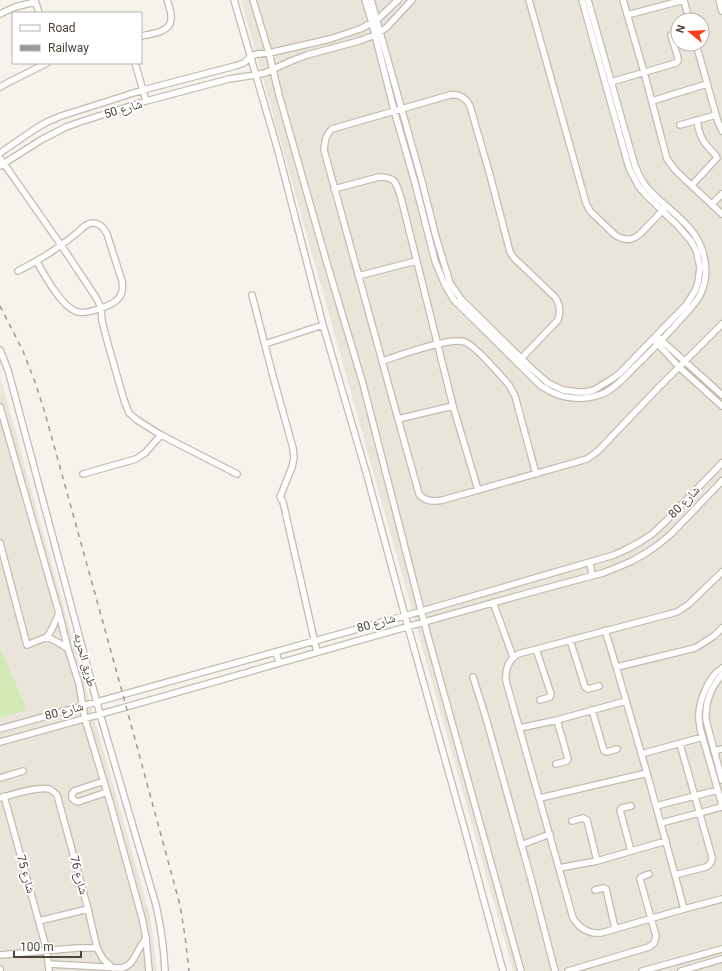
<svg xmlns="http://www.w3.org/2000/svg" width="722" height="971" font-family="Roboto,'Noto Naskh Arabic',sans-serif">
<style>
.residential{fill:#eae5da;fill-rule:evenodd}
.green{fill:#d2eab5}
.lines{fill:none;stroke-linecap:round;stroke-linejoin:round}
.minor-casing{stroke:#c2bbae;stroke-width:8}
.minor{stroke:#fff;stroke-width:5.5}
.rail{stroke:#9a9a9a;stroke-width:1.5;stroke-dasharray:5 5;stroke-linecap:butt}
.labels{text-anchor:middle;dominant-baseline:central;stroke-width:4;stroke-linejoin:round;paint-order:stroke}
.street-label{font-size:12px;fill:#4b4439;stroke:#fff}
</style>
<rect width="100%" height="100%" fill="#f6f3ec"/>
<!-- residential -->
<path class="residential" d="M241 0H722V971H513ZM678 20H702V44H678Z
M0 376 92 710 150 916 157 971H0Z"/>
<!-- green -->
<path class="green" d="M0 648 27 710 0 718Z"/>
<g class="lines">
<defs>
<path id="minor" d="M35 0 39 13
M234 0 278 151 323 325 366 472 408 627 464 827 503 971
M253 0 269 53 279 95 326 260 363 384 424 622 521 971
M365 0 372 23 394 110 415 183 435 261 445 285 454 300 541 386C545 388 549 391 554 393 567 399 585 400 599 395 604 394 610 390 615 386 624 379 632 369 641 361 654 348 667 335 679 321 686 313 695 305 700 295 706 283 707 270 704 257 698 224 664 209 645 185 641 179 638 173 635 166L588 0
M371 0 421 178 436 237 450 283 461 299 531 368 548 383 563 390 578 392H586L594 390 612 379 620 373 686 305 695 291 698 283 700 267 698 259 697 252 691 241 678 226 646 195 639 187 629 168 582 0
M529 0 586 203 590 211 615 235C624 241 632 241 640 234L664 209
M623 0 644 72 667 159 676 171 722 214
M684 0 689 20
M719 0 722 11
M0 14 15 7 35 2
M627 15 684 0
M141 36C151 34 170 32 171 20 172 13 169 6 167 0
M696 44 718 122 722 131
M135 63 146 101
M611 82 676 63 678 61V58L671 35
M0 87 9 82 47 63
M652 101 707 84
M680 125 716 115
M0 153 35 129 47 122 61 116 143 90 235 66 244 63 251 56 257 54 269 53 304 45 330 39 360 29 377 20 398 0
M0 158 61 245 97 299 101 308 102 321 108 344 124 400 129 413 137 420 161 435 237 474
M0 166 41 140 66 127 80 122 146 101 229 79 255 75 265 73 291 61 307 55 359 41 375 35 386 28 412 0
M692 185 717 158C716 154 712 152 709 148 701 140 698 131 697 120
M334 189 379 177C397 177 396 184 401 198L453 406 478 490
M712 204 722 194
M18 271C40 260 59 248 78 232 82 228 87 223 93 223 100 223 104 228 107 234L122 281C123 287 123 294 118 299 111 306 84 316 75 311 60 304 45 276 37 262
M358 276 416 261
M252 295 274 380 293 448 294 458 292 467 280 497 283 502 317 652
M660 339 722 395
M656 342 679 367 722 406
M265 344 323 325
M0 350 8 370 26 437 100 714 156 905C161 927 164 948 165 971
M382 361C398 356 451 336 465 342 476 346 500 375 509 385L515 396 536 474
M517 363 558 320C561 311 560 304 555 297L514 258 510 252 490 175 470 106C466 98 459 94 450 95L332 129C325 135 325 142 324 150L398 419 419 494C425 502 434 502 443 500L587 459 598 451 659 387 722 324
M0 407 59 613 68 649 79 684 85 719 110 802 142 918 146 938 149 971
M398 419 453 406
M83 474 136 459 145 453 161 435
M0 543 27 645 47 637 52 629 59 613
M590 563 592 575
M722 572 689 604 677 612 518 654C508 661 505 669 506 681L573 918C580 929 589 934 601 933L684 909 722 899
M493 602 513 657
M605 630C620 678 633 726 647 773 659 818 672 863 684 909
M47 637 61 644 68 649
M570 640 585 687 588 689 599 686
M536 649 551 694 550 697 540 700
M276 652 279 663
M617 667 695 648 714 636 722 628
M722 668C708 677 698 702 699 719 699 722 700 725 700 728L722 805
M722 675C710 688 705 702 706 720L722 780
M473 677 486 718 530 875 555 971
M592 710 604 751 607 752 617 749
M520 728 557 720 626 701
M0 729 422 611 614 555 627 549 640 542 652 534 663 524 722 463
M0 742C202 687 401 626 603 573L618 567 632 561 646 553 659 544 671 534 722 481
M714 751 722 749
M641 754 703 737
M556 764 567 761 568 759 557 720
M0 778 23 771
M104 781 74 791 72 794V798L75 801 78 802 107 792
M4 796 47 951 49 971
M0 798C11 795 38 786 49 789 52 790 54 792 57 795L88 909 97 948 103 959 113 968
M540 798 647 773
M656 806 718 790
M572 821 583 818 587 820 597 861
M661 823 722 807
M521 845 550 834
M631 851 620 810 622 808 631 806
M559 868 597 861 666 841
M675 875 706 867C710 865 712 862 712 857L680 744
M595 890 604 888 606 889 615 928
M39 921 88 909
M0 955 77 948H97
M49 964 122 968C132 965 134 958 139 949 141 945 144 942 146 938
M0 969V971
M568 971 649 947 654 943 656 936 640 879 641 877 649 874
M642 971 722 949
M681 971 722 959"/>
</defs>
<!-- minor casing -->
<use href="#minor" class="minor-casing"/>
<!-- minor -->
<use href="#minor" class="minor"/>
<!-- rail -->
<path class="rail" d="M0 306 23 351 35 382 45 413 123 695 180 905 185 936 189 971"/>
</g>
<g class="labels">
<!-- street labels -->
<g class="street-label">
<text transform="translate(123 109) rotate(-17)">شارع 50</text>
<text transform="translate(684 502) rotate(-46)">شارع 80</text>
<text transform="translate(376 623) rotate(-16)">شارع 80</text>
<text transform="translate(85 660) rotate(75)">طريق الحريه</text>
<text transform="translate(64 711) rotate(-15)">شارع 80</text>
<text transform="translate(26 874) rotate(74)">شارع 75</text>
<text transform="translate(79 875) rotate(75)">شارع 76</text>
</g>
</g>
<!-- legend -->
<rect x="12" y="12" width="130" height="52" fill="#ffffff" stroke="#b7b4b0"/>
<rect x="20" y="25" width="20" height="6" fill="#ffffff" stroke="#b7b4b0"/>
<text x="48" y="32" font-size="12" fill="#4b4439">Road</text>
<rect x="20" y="45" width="20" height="6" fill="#9a9a9a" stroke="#b7b4b0"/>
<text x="48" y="52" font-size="12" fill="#4b4439">Railway</text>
<!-- north arrow -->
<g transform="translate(690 32) rotate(288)"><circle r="19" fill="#ffffff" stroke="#b7b4b0"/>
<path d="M0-3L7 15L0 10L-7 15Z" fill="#fc3f1d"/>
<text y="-6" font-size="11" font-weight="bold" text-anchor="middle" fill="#4b4439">N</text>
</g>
<!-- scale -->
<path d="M14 951v6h67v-6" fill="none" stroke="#4b4439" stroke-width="2"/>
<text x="20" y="951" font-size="12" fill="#4b4439" stroke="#ffffff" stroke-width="3" paint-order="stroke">100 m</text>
</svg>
